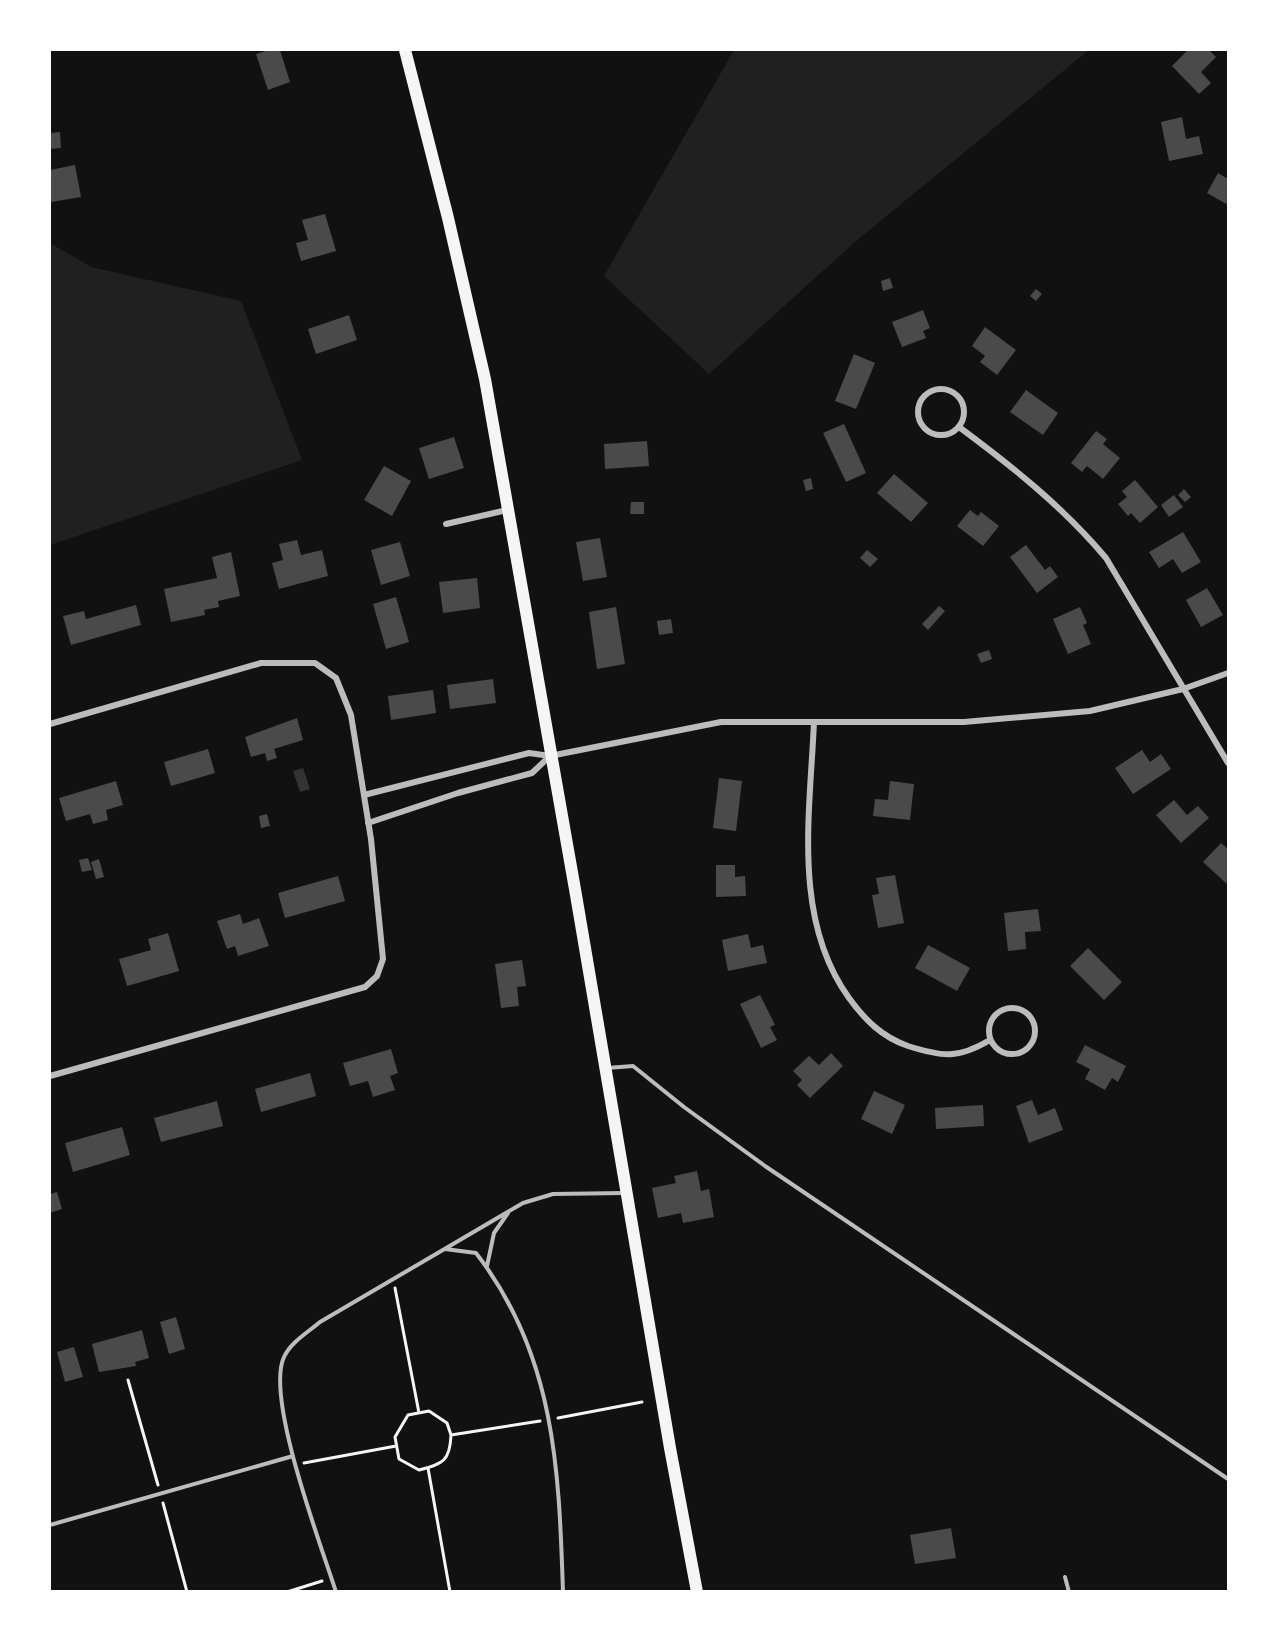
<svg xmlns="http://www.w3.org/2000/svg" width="1278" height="1641" font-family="Poppins,sans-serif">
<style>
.green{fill:#202020}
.water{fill:#333}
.building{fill:#4a4a4a}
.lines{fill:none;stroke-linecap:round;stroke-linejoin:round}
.path{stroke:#f5f5f5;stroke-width:3}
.service{stroke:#bcbcbc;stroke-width:4}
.minor{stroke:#bcbcbc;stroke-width:6}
.secondary{stroke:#f5f5f5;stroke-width:12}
</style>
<rect width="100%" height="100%" fill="#111"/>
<!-- green -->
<path class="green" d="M734 50H1089L856 241 709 374 604 276Z
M50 243 91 267 241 301 302 460 50 545Z"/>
<!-- water -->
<path class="water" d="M303 768 310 789 300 792 293 771Z"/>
<!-- building -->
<path class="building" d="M269 50H280L290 82 268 90 256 54Z
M1188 50H1209L1216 57 1201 72 1211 83 1199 94 1172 66Z
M1182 117 1186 139 1199 136 1203 154 1169 161 1161 122Z
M60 132 61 148 50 149V133Z
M75 165 81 197 51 202 50 170Z
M1218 173 1228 179V205L1207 193Z
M325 214 336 251 301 261 296 243 308 240 302 220Z
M890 278 893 288 883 291 881 281Z
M1036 289 1042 294 1036 301 1030 296Z
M923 310 930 328 923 331 926 338 902 347 892 322Z
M349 315 357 340 316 354 308 329Z
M985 327 1016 350 997 375 980 362 985 356 972 346Z
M854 354 875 363 856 409 835 401Z
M1026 390 1058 413 1043 435 1010 412Z
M844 424 866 473 846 482 823 433Z
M1096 431 1107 439 1103 444 1120 458 1103 479 1087 466 1082 472 1071 463Z
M454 437 464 468 429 479 419 448Z
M647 441 649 466 605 469 604 444Z
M384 466 411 481 392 516 364 500Z
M894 474 928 503 911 522 877 493Z
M811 478 813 489 806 491 803 480Z
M1135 480 1158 507 1140 523 1131 513 1128 516 1118 504 1127 497 1122 491Z
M1184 489 1191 497 1185 502 1178 495Z
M1174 495 1183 507 1169 517 1161 505Z
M631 502H644V514H630Z
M970 510 978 516 981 512 999 526 983 546 957 526Z
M1183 532 1201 562 1182 573 1173 559 1159 568 1149 552Z
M600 538 607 577 583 581 576 542Z
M297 540 301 555 322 550 328 576 279 589 272 563 283 560 279 544Z
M400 542 410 576 381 585 371 550Z
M1026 545 1045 570 1050 566 1058 577 1037 593 1010 557Z
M867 550 878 559 870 567 860 558Z
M231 552 240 596 218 601 219 607 204 610 205 615 171 622 164 589 217 578 212 557Z
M477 578 480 608 443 613 439 582Z
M1207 588 1223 615 1201 627 1186 600Z
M396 597 409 642 386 649 373 604Z
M136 605 141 625 71 645 63 616 84 611 86 619Z
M939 606 945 611 928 630 922 624Z
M616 607 625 664 597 669 589 612Z
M1080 607 1087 623 1083 625 1091 644 1068 654 1053 619Z
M671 619 673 633 659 635 657 621Z
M989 650 992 659 981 663 977 654Z
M493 679 496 703 450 709 447 685Z
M433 690 436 713 391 720 388 696Z
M297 718 303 740 274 749 277 758 267 761 265 753 251 757 245 737Z
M208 749 215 773 171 786 164 762Z
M1142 750 1150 762 1161 754 1171 769 1133 794 1115 768Z
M719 778 742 781 736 831 713 828Z
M116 781 123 805 106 810 108 820 93 824 90 814 66 821 59 798Z
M890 781 914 784 910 820 873 816 875 799 888 800Z
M1174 800 1187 815 1198 806 1209 818 1181 843 1156 815Z
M267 814 270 826 261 828 259 816Z
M1221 843 1228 849V885L1203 862Z
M88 858 92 870 82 872 79 860Z
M99 859 104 877 96 879 91 862Z
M716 865H735V877L745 876 746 896 716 897Z
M895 875 904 923 878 928 872 895 879 894 876 878Z
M338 876 345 901 285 918 278 893Z
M1038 909 1041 931 1025 932 1026 949 1008 951 1004 913Z
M240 914 243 924 259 918 269 946 238 956 235 946 227 949 217 921Z
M168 933 179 971 127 986 119 959 151 950 148 939Z
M748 934 751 948 763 945 767 963 728 971 722 940Z
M928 945 970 968 957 991 915 968Z
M1088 948 1122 982 1104 1000 1070 966Z
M522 960 526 986 517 987 519 1006 501 1008 495 964Z
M760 995 775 1025 770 1027 777 1040 761 1048 740 1004Z
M1085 1045 1126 1066 1118 1082 1112 1078 1105 1090 1085 1079 1090 1069 1076 1062Z
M391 1049 398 1073 390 1076 395 1090 373 1097 368 1081 350 1086 343 1063Z
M831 1053 843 1066 810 1098 797 1085 802 1080 793 1071 809 1056 819 1065Z
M310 1073 316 1096 261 1112 255 1089Z
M874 1091 905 1105 892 1134 861 1119Z
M1032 1100 1038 1115 1055 1108 1063 1130 1029 1143 1016 1106Z
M217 1101 223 1126 161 1142 154 1118Z
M983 1105 984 1126 936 1129 935 1108Z
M122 1127 130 1155 73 1172 65 1143Z
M697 1171 701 1191 709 1189 714 1217 683 1223 681 1213 658 1218 652 1188 676 1183 674 1176Z
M57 1192 62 1209 50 1213V1194Z
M176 1317 185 1349 169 1354 160 1322Z
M142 1330 149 1358 135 1362 136 1366 99 1372 92 1344Z
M74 1347 83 1377 65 1382 57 1352Z
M951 1528 956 1558 915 1564 910 1535Z"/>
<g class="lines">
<!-- path -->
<path class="path" d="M395 1288 419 1413
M128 1380 158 1485
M558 1418 642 1402
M451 1435 447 1423 429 1411 408 1415 395 1437 399 1459 419 1470C443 1464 450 1461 451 1435L540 1421
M304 1463 396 1446
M428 1468 450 1592
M163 1503 187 1592
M287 1592 322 1581"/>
<!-- service -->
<path class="service" d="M607 1068 633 1066 684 1107 765 1166 1228 1479
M445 1249 476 1253C555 1355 559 1469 563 1592
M487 1266 494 1233 508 1213
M50 1525 293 1456
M1065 1577 1069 1592
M336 1592C321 1545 265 1398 284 1357 291 1342 307 1333 320 1322L523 1203 553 1194 624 1193"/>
<!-- minor -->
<path class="minor" d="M918 412a23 23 0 1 1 46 0a23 23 0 1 1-46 0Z
M959 427C1013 467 1063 507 1106 558L1228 763
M446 524 507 510
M814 722C810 814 792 919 849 998 865 1020 882 1037 908 1046 943 1057 958 1059 990 1040
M50 724 261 663H315L336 678 351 715 371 839 383 959 377 976 365 987 50 1076
M364 795 529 753 550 756 721 722H964L1090 711 1183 689 1228 673
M368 823 458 793 532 773 550 756
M989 1031a23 23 0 1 1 46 0a23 23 0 1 1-46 0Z"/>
<!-- secondary -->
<path class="secondary" d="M405 50 448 218 485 379 576 895 670 1448 697 1592"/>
</g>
<!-- border -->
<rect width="1278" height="1641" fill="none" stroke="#ffffff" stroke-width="102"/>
</svg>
